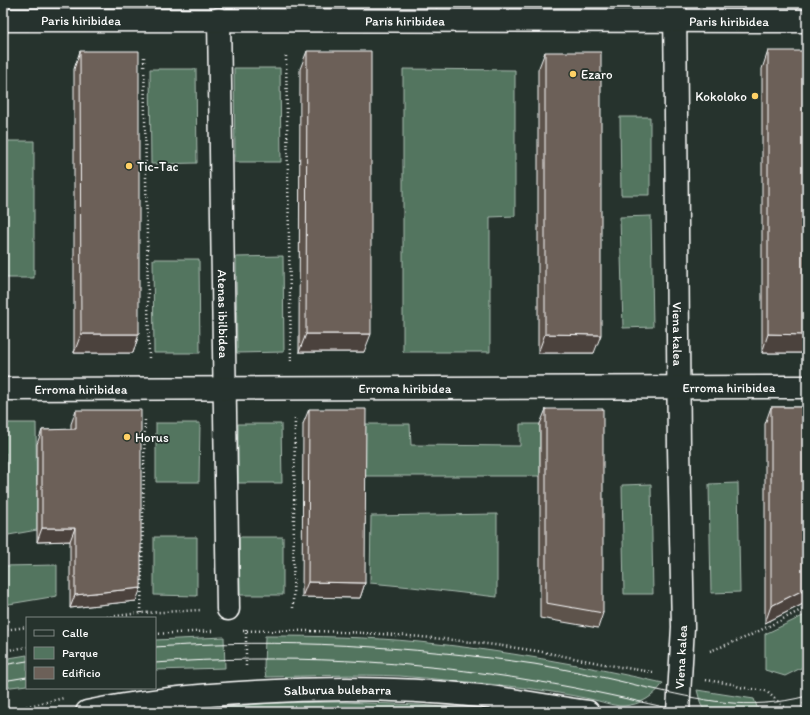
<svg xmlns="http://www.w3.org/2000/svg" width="810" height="715" font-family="Itim,sans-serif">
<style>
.green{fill:#52745f;stroke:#a8baaf}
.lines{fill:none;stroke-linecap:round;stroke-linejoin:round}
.street-casing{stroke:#fff;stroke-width:25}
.secondary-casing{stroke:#fff;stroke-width:25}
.path{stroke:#fff;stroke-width:2.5;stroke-dasharray:1 3;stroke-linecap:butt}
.street{stroke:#26332d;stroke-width:22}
.secondary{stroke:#26332d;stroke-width:22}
.tram{stroke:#fff;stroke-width:1}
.wall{fill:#5d534c;stroke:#fff}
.shaded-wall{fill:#4c433e;stroke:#fff}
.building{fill:#6c6058;stroke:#fff}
.poi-dot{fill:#ffd166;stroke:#26332d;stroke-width:1.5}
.labels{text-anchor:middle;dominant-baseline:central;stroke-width:3.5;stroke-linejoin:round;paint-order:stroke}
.street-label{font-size:13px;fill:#fff;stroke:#26332d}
.poi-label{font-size:13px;fill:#fff;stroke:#26332d;text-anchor:start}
</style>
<rect width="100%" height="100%" fill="#26332d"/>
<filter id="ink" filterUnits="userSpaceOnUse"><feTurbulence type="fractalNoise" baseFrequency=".025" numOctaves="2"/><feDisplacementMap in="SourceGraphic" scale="8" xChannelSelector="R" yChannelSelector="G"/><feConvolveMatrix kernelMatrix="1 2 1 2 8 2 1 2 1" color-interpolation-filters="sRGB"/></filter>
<g filter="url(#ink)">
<!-- green -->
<path class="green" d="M234 68H280L281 162H235Z
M150 69H196L197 163 151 164Z
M403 69 515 70V216L490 217V352H403Z
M620 117H650V195H621Z
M3 141H34V278H3Z
M651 216 653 327 623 328 620 217Z
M283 256 284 352 237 353 236 257Z
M153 259H199L200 353H154Z
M3 423H36L37 530 3 536V490H7L6 453H3Z
M156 423H200L199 482H156Z
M238 424H281L282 483H238Z
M361 424H410L411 445 520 446V424H540V476H360Z
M738 483 740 592 711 593 709 484Z
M651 484 653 594H624L622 485Z
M497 514V597L412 587 370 583 371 516Z
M154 537H197V596L154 595Z
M239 537H283V595H240Z
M57 565V596L3 605V566Z
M807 614V665L785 676 765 670V634Z
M265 636C316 636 368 637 419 642 501 650 583 665 663 683 654 697 640 705 623 706 612 706 601 701 590 699 566 694 542 690 518 687 479 683 439 679 400 676 355 674 311 676 266 677L264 667Z
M224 637 225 668 155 670V640Z
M27 655V685L3 688V659Z
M697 690 754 699 759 712H706L701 705Z
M342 702 419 705 501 712H174L270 703Z"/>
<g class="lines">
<defs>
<g id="street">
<path id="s1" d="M675 3 679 448 683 627 678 712"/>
<path id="s2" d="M219 19 228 609"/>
<path id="s3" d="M3 20 807 21"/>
<path id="s4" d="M3 389 807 387"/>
</g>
<g id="secondary">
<path id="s5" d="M87 712C143 700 199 695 256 692 330 687 406 688 480 696 516 700 552 707 588 712"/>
</g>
</defs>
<!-- street casing -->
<use href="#street" class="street-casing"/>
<!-- secondary casing -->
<use href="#secondary" class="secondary-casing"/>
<!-- path -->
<path class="path" d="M286 56 291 361
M144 57 149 359
M293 608 295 418
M141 613 145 417
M99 618 141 613 202 610
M246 629V666
M3 630 27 627
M243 631C342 629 440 636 537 651 576 658 614 667 653 672
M155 634 212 631
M3 649 8 650 27 647
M710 651 747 637 807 607
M706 680 732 684 739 687 766 691 790 712
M3 712 64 698
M801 712 807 695"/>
<!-- street -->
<use href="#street" class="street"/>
<!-- secondary -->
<use href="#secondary" class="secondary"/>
<!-- tram -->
<path class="tram" d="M155 647C282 638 409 646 534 664 571 670 608 678 644 687 703 700 746 712 807 696
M155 663C282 654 410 660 535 681 586 689 636 701 686 712
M3 665 27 661
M3 681 27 677"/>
</g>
<!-- wall -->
<path class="wall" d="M80 51 139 334 133 353H74V69Z
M307 51 364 352H299L300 69Z
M768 51 807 353H762V69Z
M545 52 594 353H538V70Z
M771 407H807V602L765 623V424Z
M309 409 365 583 360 598 302 597 303 424Z
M546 409 603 613 598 628 540 618V424Z
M76 410 136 601 70 608V541L37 542V444L42 430H71V424Z"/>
<!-- shaded-wall -->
<path class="shaded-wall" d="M81 334H139L133 353H74Z
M306 334H371L364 352H299Z
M545 334 601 335 594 353H538Z
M768 334 807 335V353H762Z
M42 528H75L70 541 37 542Z
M308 582 365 583 360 598 302 597Z
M141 588 136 601 70 608 75 595Z
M807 588V602L765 623 771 606Z"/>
<!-- building -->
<path class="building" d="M80 51H139V334H81Z
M307 51H371V334H306Z
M768 51H807V335L768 334Z
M545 52H601V335L545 334Z
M771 407H807V588L771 606Z
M309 409H366L365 583 308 582Z
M546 409H603V613L546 603Z
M76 410H141V588L75 595V528H42V430L76 429Z"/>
</g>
<!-- markers -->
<g class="poi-dot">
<circle cx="573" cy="74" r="4"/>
<circle cx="755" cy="96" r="4"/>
<circle cx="129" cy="166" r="4"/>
<circle cx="127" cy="437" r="4"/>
</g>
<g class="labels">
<!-- street labels -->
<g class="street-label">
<text stroke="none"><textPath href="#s3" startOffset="78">Paris hiribidea</textPath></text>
<text stroke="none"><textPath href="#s3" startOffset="402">Paris hiribidea</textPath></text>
<text stroke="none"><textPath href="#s3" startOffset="726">Paris hiribidea</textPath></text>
<text stroke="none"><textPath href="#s2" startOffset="295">Atenas ibilbidea</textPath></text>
<text stroke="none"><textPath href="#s1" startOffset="331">Viena kalea</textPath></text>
<text stroke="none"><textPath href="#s4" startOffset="78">Erroma hiribidea</textPath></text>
<text stroke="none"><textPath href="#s4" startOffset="402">Erroma hiribidea</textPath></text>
<text stroke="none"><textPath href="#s4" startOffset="726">Erroma hiribidea</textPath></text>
<text transform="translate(681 657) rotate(-87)">Viena kalea</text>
<text stroke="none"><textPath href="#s5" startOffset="252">Salburua bulebarra</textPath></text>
</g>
<!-- poi labels -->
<g class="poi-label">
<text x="581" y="74">Ezaro</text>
<text x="747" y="96" text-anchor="end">Kokoloko</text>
<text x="137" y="166">Tic-Tac</text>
<text x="135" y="437">Horus</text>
</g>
</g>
<!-- margin -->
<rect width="810" height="715" fill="none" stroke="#26332d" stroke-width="16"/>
<rect x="8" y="8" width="794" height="699" fill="none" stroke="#fff" stroke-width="1.5" filter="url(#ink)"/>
<!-- legend -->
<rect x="26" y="617" width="130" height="72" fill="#26332d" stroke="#7d8581"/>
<rect x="34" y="630" width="20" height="6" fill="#26332d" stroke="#7d8581"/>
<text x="62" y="637" font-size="12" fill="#ffffff">Calle</text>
<rect x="34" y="647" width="20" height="12" fill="#52745f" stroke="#7d8581"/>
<text x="62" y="657" font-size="12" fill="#ffffff">Parque</text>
<rect x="34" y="667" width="20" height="12" fill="#6c6058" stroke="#7d8581"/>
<text x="62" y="677" font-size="12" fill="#ffffff">Edificio</text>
</svg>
